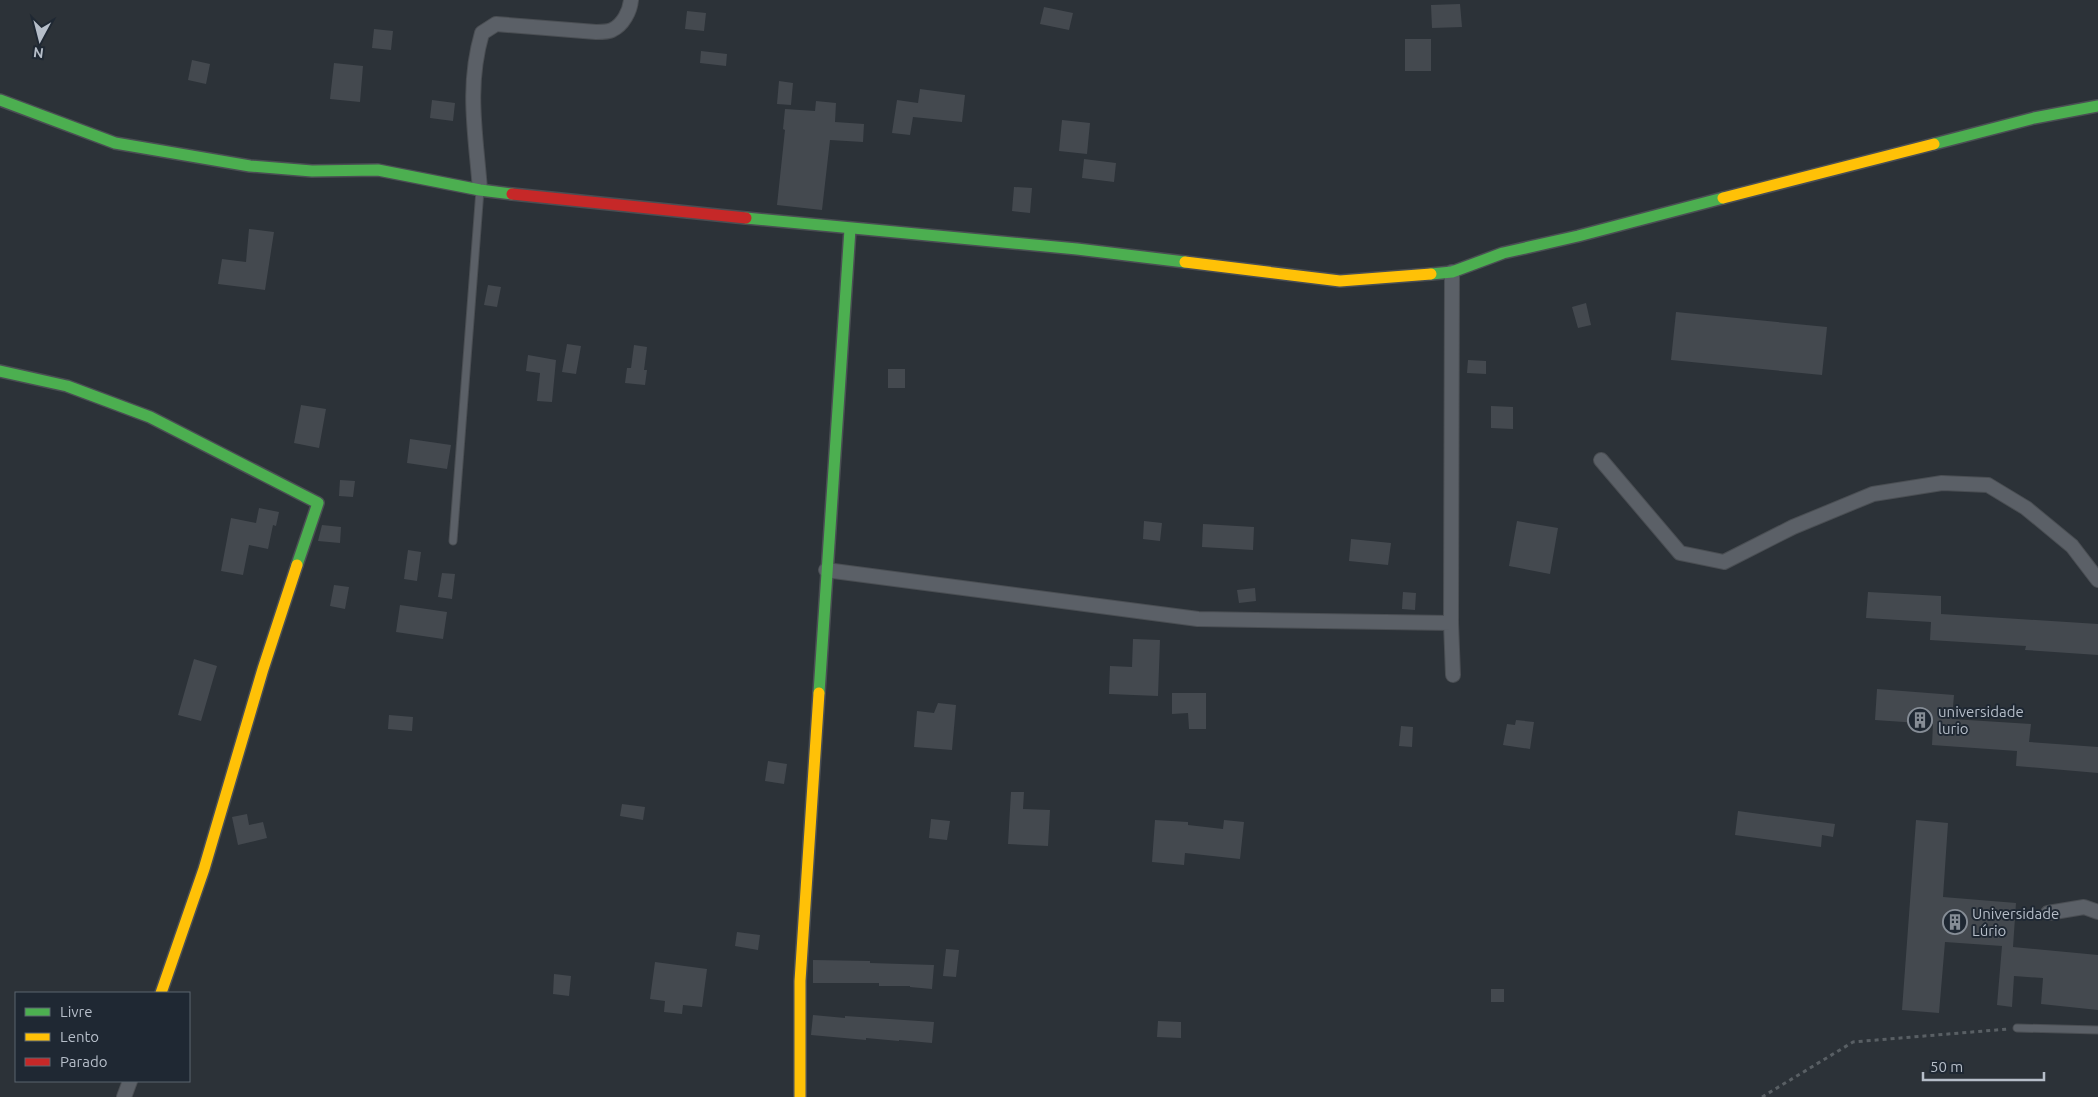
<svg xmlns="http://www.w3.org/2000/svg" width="2098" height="1097" font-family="Ubuntu,sans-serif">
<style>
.building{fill:#44494f}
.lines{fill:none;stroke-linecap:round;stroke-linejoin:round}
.lane-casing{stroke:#4a4e53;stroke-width:9}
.street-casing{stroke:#4a4e53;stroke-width:16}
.fast-casing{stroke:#4a4e53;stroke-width:14}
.slow-casing{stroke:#4a4e53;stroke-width:14}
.jam-casing{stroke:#4a4e53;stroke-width:14}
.path{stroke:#595f64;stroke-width:3;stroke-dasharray:4 4;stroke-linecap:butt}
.lane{stroke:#5b6067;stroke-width:7}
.street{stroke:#5b6067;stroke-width:14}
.fast{stroke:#4caf50;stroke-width:11}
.slow{stroke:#ffc107;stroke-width:11}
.jam{stroke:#c62828;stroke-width:11}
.labels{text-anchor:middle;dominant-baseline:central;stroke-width:4;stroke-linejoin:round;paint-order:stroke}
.poi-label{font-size:15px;fill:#b6bec9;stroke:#1f2833;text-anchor:start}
</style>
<rect width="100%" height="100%" fill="#2c3238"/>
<!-- building -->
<path class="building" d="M1460 4 1462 27 1432 28 1431 5Z
M1044 7 1073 13 1069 30 1040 24Z
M687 11 706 13 704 31 685 29Z
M374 29 393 31 391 50 372 48Z
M1405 39H1431V71H1405Z
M701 51 727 54 726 66 700 63Z
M192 60 210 64 206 84 188 80Z
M334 63 363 66 360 102 330 99Z
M779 81 793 83 791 105 777 104Z
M920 89 965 95 962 122 913 117 910 135 892 133 897 100 918 103Z
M432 100 455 103 453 121 430 118Z
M816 101 836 103 835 122 864 124 863 142 830 140 822 210 777 205 785 130 783 129 785 109 815 111Z
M1062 120 1090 123 1087 154 1059 151Z
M1084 159 1116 163 1114 182 1082 178Z
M1014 187 1032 188 1030 213 1012 211Z
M249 229 274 232 265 290 218 284 222 259 246 262Z
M488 285 501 287 497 307 484 305Z
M1586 303 1591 325 1578 328 1572 307Z
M1676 312 1827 327 1822 375 1671 360Z
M567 344 581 346 576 374 562 372Z
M634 345 647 347 644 370H647L645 385 625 383 627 368H631Z
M528 355 556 360 552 402 537 401 540 373 526 371Z
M1468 360 1486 361V374L1467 373Z
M888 369H905V388H888Z
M301 405 326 409 319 448 294 443Z
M1491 406 1513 407V429L1491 428Z
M410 439 451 445 447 469 407 463Z
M340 480 355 481 353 497 339 496Z
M259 508 279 512 276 526 273 525 268 549 249 545 243 575 221 571 231 518 256 523Z
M1144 521 1162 523 1160 541 1143 539Z
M1517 521 1558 528 1550 574 1509 566Z
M1203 524 1254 527 1253 550 1202 547Z
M322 525 341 527 340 543 318 541Z
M1351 539 1391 543 1388 565 1349 561Z
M408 550 421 552 417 581 404 579Z
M442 573 455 574 452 599 438 597Z
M334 585 349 587 345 609 330 606Z
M1255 588 1256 601 1239 603 1237 590Z
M1403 592 1416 593 1415 610 1402 609Z
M1868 592 1941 596V614L2098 624V655L2025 650 2026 646 1930 640 1931 622 1866 618Z
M400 605 447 612 443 639 396 632Z
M1133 639 1160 640 1158 696 1109 694 1110 666 1132 667Z
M194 659 217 666 201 721 178 715Z
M1877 689 1954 695 1952 719 2031 724 2029 742 2098 747V773L2016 766 2017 751 1932 745 1933 724 1875 720Z
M1172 693H1206V729H1189L1188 713 1172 714Z
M938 703 956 705 952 750 914 747 917 711 934 713Z
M389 715 413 717 412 731 388 729Z
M1516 720 1534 722 1530 749 1503 745 1507 724 1515 725Z
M1401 726 1413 727 1412 747 1399 746Z
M768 761 787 764 784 784 765 781Z
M1011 792H1024L1023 809 1050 810 1048 846 1008 844Z
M622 804 645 807 643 820 620 816Z
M1738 811 1835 824 1833 837 1822 835 1821 847 1735 835Z
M247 814 249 825 263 822 267 838 238 845 232 817Z
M931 819 950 821 947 840 929 838Z
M1155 820 1188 822V825L1223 829 1224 820 1244 822 1240 859 1185 853 1184 865 1152 862Z
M1916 820 1948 823 1943 897 2016 903 2013 947 2098 955V1010L2041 1004 2043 978 2014 976 2012 1007 1997 1005 2002 946 1945 942 1939 1013 1902 1010Z
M737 932 760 935 758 950 735 946Z
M946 949 959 950 956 977 943 976Z
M813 960 870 961V963L934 965 932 989 910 987V986H879V983H813Z
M655 962 707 969 702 1007 683 1005 682 1014 664 1012 665 1001 650 999Z
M554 974 571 976 569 996 553 994Z
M1491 989H1504V1002H1491Z
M813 1015 845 1018V1016L934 1022 932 1043 899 1040V1041L866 1038V1040L811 1035Z
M1158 1021 1181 1022V1038L1157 1037Z"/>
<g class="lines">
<defs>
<path id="lane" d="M453 541 480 190
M2017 1028 2098 1030"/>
<path id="street" d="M480 190C476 135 466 88 482 33L496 24 596 32C601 32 608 32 612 30 623 25 630 11 631 0
M1452 272 1451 623 1453 675
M1601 460 1680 553 1724 562 1793 527 1873 494 1942 483 1988 485 2026 508 2072 546 2098 580
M826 570 1198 619 1451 623
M2048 913 2084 907 2098 912
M124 1097 130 1081"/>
<path id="fast" d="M0 100 115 143 250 166 312 171 378 170 480 190 512 194
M1934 144 2034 118 2098 106
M746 218 1077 249 1185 262
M1431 274 1452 272 1503 253 1578 236 1723 198
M0 371 67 386 150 417 318 503 297 565
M819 693 850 229"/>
<path id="slow" d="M1723 198 1934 144
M1185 262 1340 281 1431 274
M161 993 204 869 263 669 297 565
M800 1097V981L819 693"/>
<path id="jam" d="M512 194 746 218"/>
</defs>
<!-- lane casing -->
<use href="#lane" class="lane-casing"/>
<!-- street casing -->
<use href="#street" class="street-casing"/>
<!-- fast casing -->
<use href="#fast" class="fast-casing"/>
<!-- slow casing -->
<use href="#slow" class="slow-casing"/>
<!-- jam casing -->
<use href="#jam" class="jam-casing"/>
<!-- path -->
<path class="path" d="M1762 1097 1853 1042 2008 1029"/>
<!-- lane -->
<use href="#lane" class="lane"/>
<!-- street -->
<use href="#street" class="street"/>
<!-- fast -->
<use href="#fast" class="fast"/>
<!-- slow -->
<use href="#slow" class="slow"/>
<!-- jam -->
<use href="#jam" class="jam"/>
</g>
<!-- icons -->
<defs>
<symbol id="building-ring" viewBox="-11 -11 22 22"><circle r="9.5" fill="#1f2833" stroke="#868d96" stroke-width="1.5"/><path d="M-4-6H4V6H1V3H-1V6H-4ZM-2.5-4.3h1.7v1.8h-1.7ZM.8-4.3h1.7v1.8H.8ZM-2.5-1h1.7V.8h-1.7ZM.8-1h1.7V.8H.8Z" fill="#868d96"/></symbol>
</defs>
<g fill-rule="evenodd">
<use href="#building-ring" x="1906" y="706" width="28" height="28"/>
<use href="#building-ring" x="1941" y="908" width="28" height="28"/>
</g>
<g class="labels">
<!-- poi labels -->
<g class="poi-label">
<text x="1938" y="711">universidade<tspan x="1938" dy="17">lurio</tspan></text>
<text x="1972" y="913">Universidade<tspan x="1972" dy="17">Lúrio</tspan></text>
</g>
</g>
<!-- legend -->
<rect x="15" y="992" width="175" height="90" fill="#1f2833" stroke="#5b646f"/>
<rect x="25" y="1008" width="25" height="8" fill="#4caf50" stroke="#5b646f"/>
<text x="60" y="1017" font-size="15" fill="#b6bec9">Livre</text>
<rect x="25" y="1033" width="25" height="8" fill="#ffc107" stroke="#5b646f"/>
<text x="60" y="1042" font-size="15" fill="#b6bec9">Lento</text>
<rect x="25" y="1058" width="25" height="8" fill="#c62828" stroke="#5b646f"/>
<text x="60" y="1067" font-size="15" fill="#b6bec9">Parado</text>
<!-- north arrow -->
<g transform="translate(40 40) rotate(187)" stroke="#1f2833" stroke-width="4" paint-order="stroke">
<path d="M0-4L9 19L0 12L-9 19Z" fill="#b6bec9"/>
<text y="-8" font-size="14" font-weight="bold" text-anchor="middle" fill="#b6bec9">N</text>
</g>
<!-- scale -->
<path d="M1923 1072v8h121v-8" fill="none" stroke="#b6bec9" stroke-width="2.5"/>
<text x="1930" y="1072" font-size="15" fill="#b6bec9" stroke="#1f2833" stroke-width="4" paint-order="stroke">50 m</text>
</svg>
